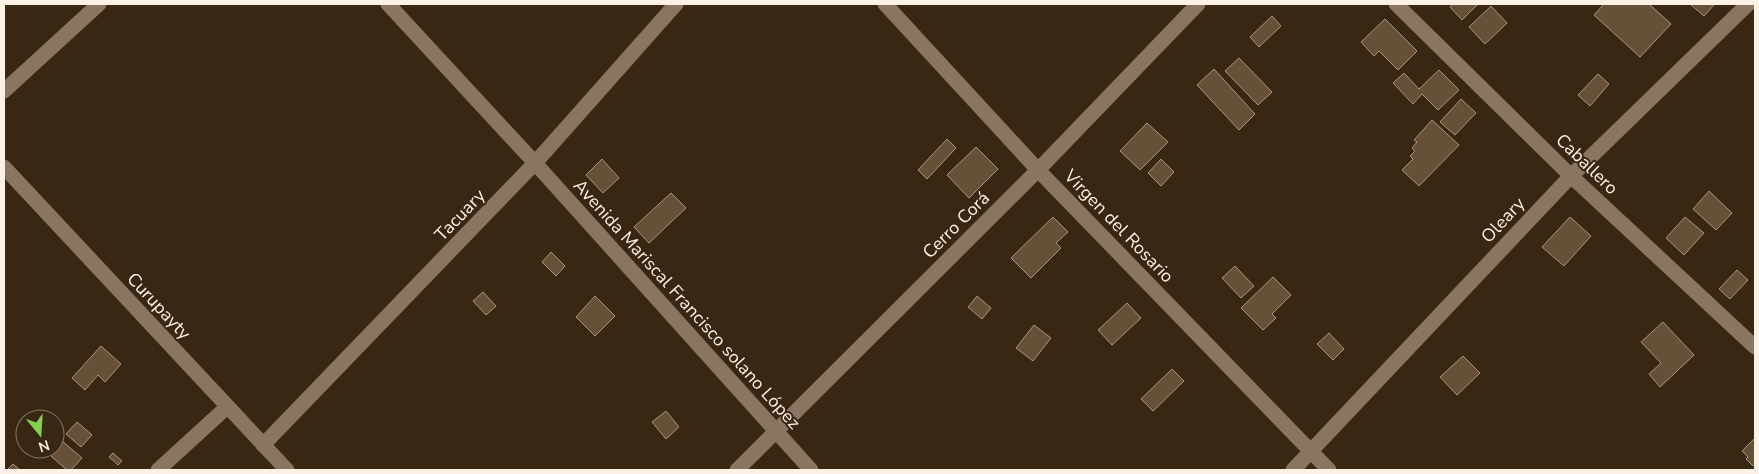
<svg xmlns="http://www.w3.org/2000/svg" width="1759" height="474" font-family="'Nunito Sans',sans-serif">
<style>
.building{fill:#665037;stroke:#aa957e}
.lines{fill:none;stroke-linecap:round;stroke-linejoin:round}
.minor{stroke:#8a7660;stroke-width:15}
.labels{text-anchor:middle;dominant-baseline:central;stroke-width:4;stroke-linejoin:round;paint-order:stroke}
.street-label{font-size:18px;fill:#fcf1e4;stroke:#382713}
</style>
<rect width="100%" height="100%" fill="#382713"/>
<!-- building -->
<path class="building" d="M1453 4H1478L1462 20 1450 7Z
M1604 4H1649L1671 24 1640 57 1594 15Z
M1690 4H1715L1704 16Z
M1491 6 1507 23 1485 44 1469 27Z
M1272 16 1281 26 1259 47 1250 37Z
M1385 19 1417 51 1398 70 1379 51 1374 56 1361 42Z
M1239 58 1272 92 1258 105 1225 71Z
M1214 69 1255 114 1239 130 1197 85Z
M1439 70 1459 90 1438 110 1422 94 1413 104 1393 83 1404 73 1419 89Z
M1598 74 1609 84 1590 106 1578 95Z
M1461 99 1476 113 1455 135 1440 122Z
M1432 120 1459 145 1419 186 1402 170 1413 159 1410 156 1415 151 1412 148 1417 142 1414 140Z
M1147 123 1168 142 1140 170 1120 151Z
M947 139 956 148 927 179 918 170Z
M976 147 998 169 969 198 947 175Z
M602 159 619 178 603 193 586 175Z
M1161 159 1174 172 1161 186 1148 173Z
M1709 191 1732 213 1716 230 1693 209Z
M671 193 686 208 649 243 634 227Z
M1053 217 1068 232 1056 243 1061 248 1031 278 1011 258Z
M1570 217 1591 236 1564 266 1542 247Z
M1685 217 1704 233 1684 255 1666 238Z
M551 252 565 266 556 276 542 262Z
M1235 266 1254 286 1241 298 1222 278Z
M1737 270 1748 280 1730 299 1719 289Z
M1273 277 1291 295 1272 314 1276 318 1263 330 1241 308Z
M483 292 496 306 486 315 473 301Z
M595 296 615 316 595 336 576 317Z
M977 296 991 308 982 319 968 307Z
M1127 303 1141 318 1112 345 1098 330Z
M1663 322 1694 355 1660 387 1649 374 1661 363 1641 342Z
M1034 325 1051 338 1033 361 1016 348Z
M1329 333 1344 349 1333 360 1317 344Z
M101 346 121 364 105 382 98 375 85 390 72 378Z
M1463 356 1480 373 1457 395 1440 377Z
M1172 369 1184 381 1153 411 1141 399Z
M666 411 679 427 666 439 652 422Z
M77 422 92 435 81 447 66 434Z
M55 435 82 458 71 470H67L43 449H55Z
M1755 438V464L1753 466 1746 459 1748 457 1742 451Z
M113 453 122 461 118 465 109 457Z
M13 464 20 470H7Z"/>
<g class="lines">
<!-- minor -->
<path class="minor" d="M388 4 535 163 811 470
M885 4 1038 170 1329 470
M1396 4 1571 176 1755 347
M4 91 99 4
M4 167 287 470
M263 445 535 163 676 4
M158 470 227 407
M737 470 1038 170 1198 4
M1293 470 1571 176 1748 4"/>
</g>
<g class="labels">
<!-- street labels -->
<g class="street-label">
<text transform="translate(1587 164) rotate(44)">Caballero</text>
<text transform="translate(460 215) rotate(-46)">Tacuary</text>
<text transform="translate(1503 220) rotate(-47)">Oleary</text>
<text transform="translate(956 225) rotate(-45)">Cerro Corá</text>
<text transform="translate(1119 226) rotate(46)">Virgen del Rosario</text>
<text transform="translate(687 304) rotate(48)">Avenida Mariscal Francisco solano López</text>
<text transform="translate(159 306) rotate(47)">Curupayty</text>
</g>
</g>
<!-- border -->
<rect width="1759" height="474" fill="none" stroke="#fcf1e4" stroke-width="10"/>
<!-- north arrow -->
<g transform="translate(40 434) rotate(162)"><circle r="24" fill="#382713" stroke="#867867"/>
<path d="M0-4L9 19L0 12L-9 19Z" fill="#83d04e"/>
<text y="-8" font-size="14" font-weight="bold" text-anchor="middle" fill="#fcf1e4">N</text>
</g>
</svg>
